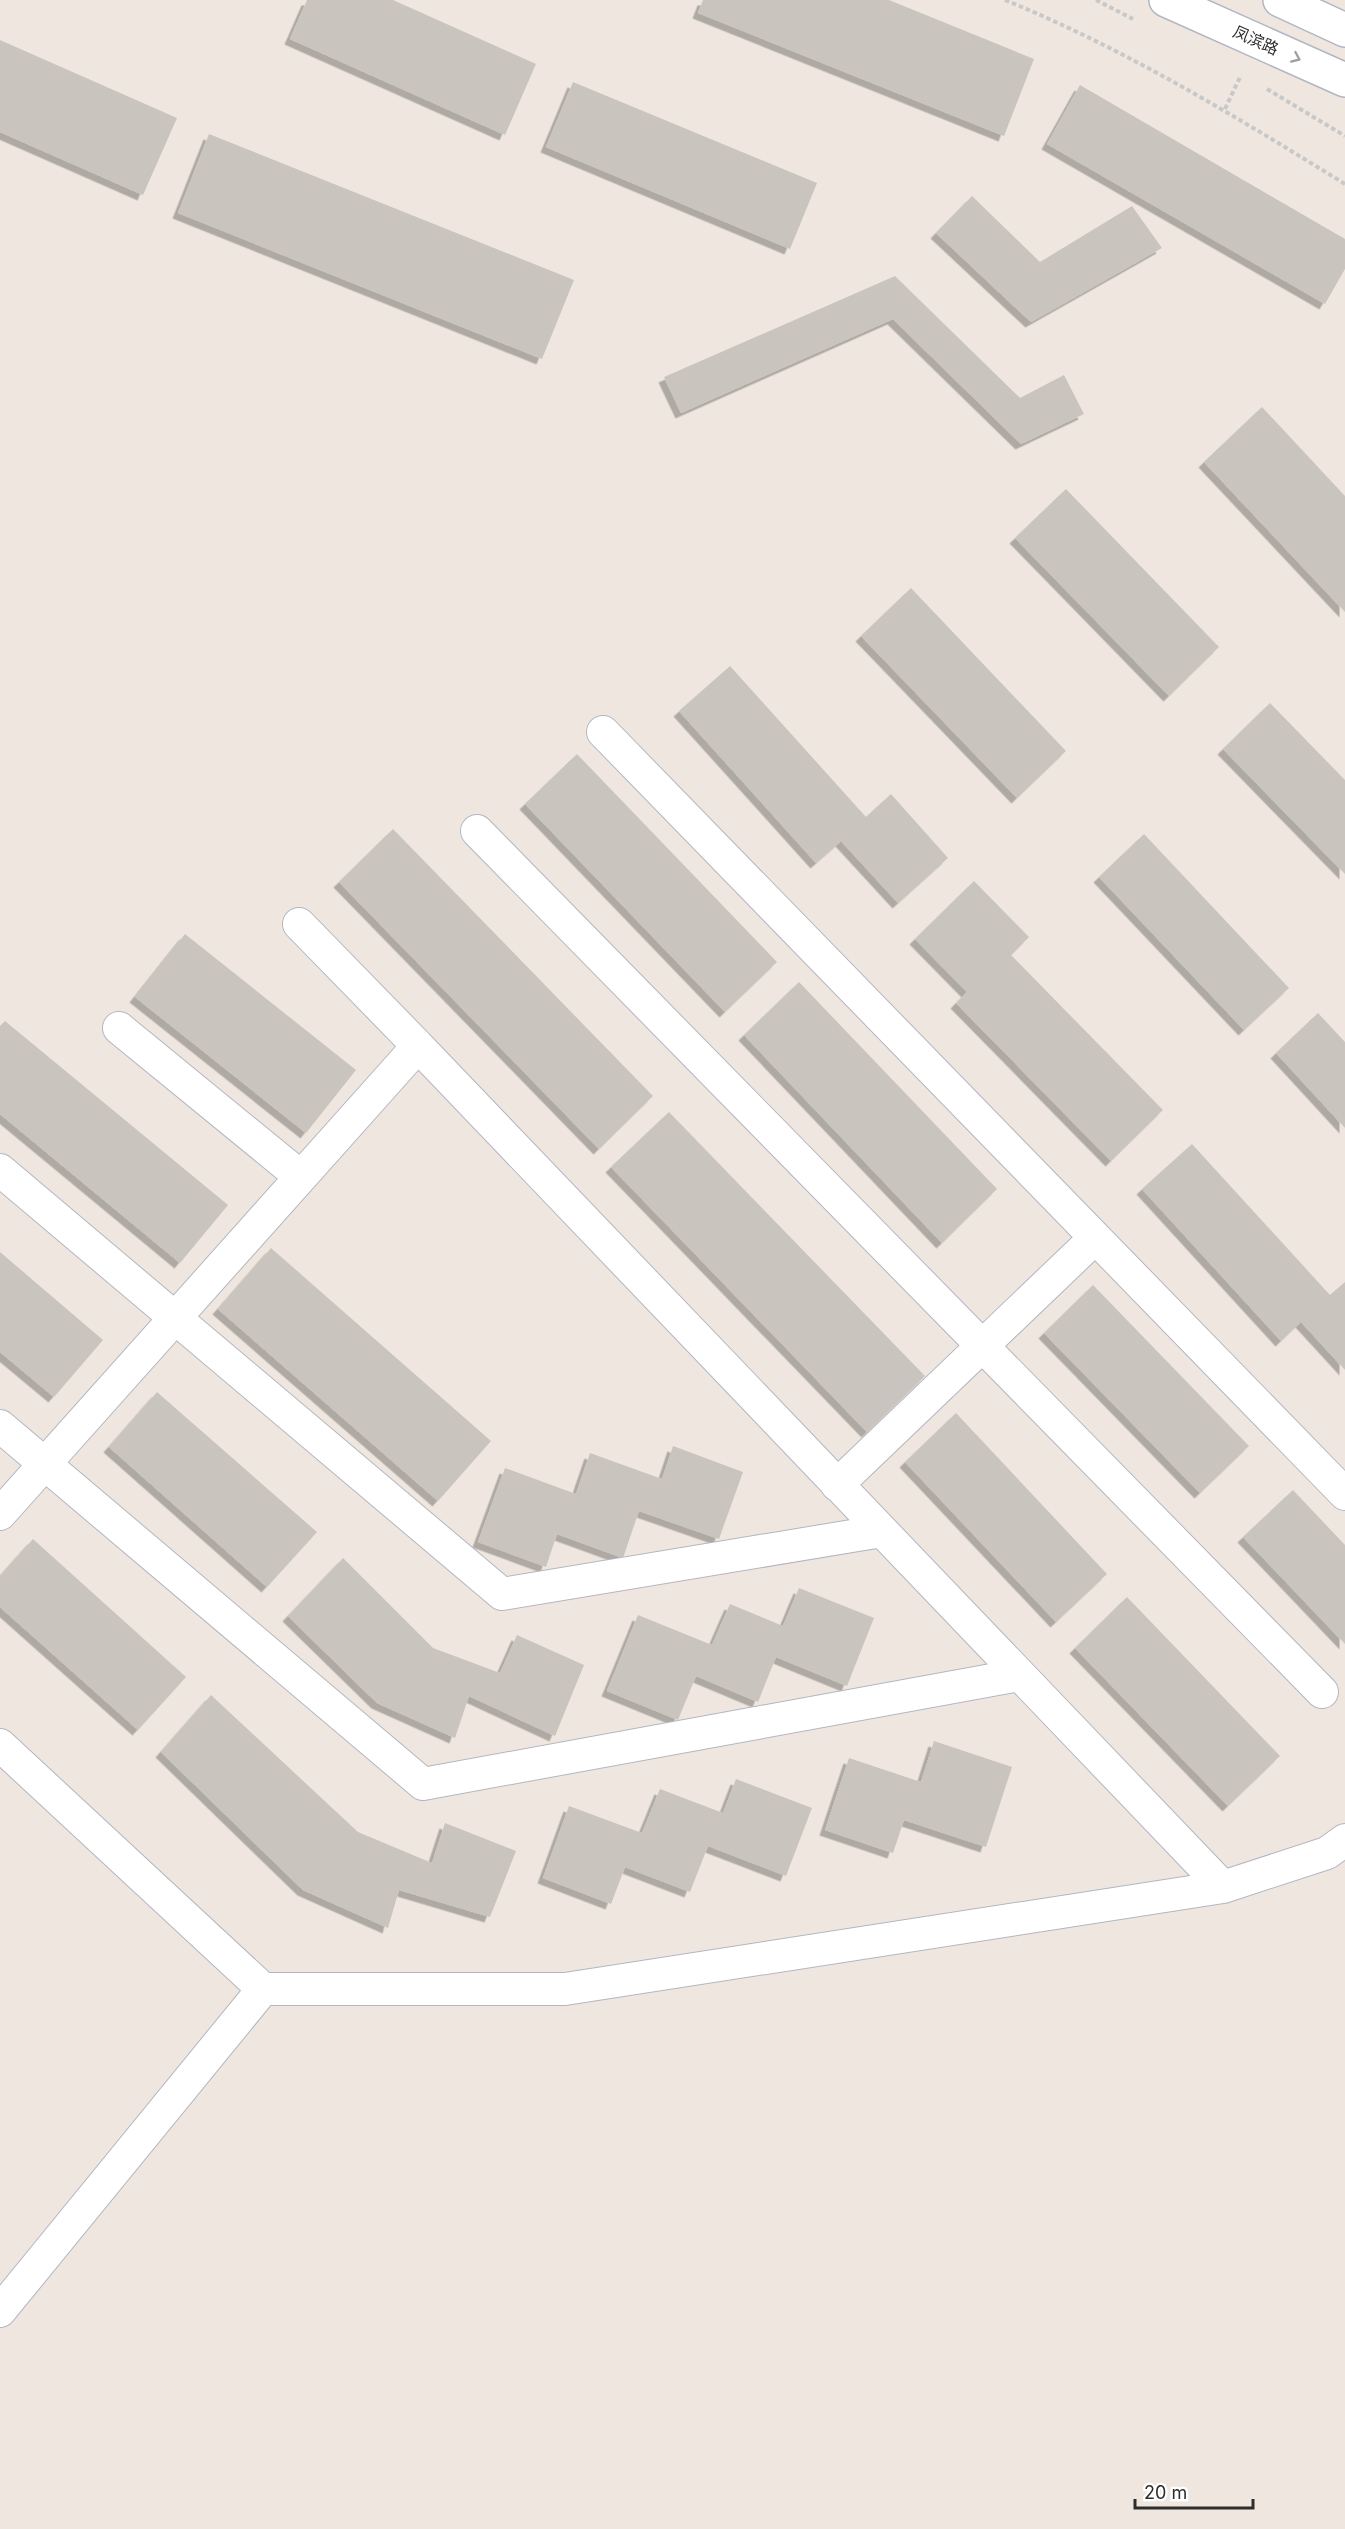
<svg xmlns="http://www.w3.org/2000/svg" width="1345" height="2529" font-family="Inter,'Noto Sans SC',sans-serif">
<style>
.building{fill:#cac4be;filter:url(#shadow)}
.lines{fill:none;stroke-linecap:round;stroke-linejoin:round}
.street-casing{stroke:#b3b6c1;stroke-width:34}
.secondary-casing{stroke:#b3b6c1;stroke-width:36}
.path{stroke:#c8c8c8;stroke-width:4;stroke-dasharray:4.5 3;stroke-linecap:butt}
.street{stroke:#fff;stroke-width:32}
.secondary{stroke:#fff;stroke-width:33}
.oneway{stroke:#a0a0a0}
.labels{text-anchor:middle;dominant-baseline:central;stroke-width:4.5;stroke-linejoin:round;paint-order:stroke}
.street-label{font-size:16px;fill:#2d2d2d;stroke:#fff}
</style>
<defs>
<filter id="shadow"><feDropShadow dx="-5.5" dy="5.5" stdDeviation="0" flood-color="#0004"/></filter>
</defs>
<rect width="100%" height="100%" fill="#efe7df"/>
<!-- building -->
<path class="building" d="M307 0H393L536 64 505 135 290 39Z
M703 0H889L1034 59 1004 136 698 13Z
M0 40 177 118 143 195 0 132Z
M573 82 817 183 790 249 546 147Z
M1080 85 1345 239V269L1325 304 1047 144Z
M209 134 574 280 542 359 178 213Z
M972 196 1040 262 1132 206 1162 248 1031 322 936 233Z
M895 276 1020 398 1064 375 1084 414 1021 444 893 319 681 413 664 377Z
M1262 407 1345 496V612L1204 462Z
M1066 489 1219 647 1169 696 1015 538Z
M911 588 1066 751 1017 798 861 636Z
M730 666 866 817 891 794 948 858 898 903 841 841 816 863 679 711Z
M1270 703 1345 780V874L1223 749Z
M577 754 777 962 725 1012 525 804Z
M393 829 653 1096 599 1149 339 882Z
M1144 834 1289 988 1244 1030 1099 877Z
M974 881 1029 937 1011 955 1163 1110 1111 1161 956 1003 967 992 915 939Z
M185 934 356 1070 306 1133 135 997Z
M799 982 997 1189 942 1243 744 1035Z
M1318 1013 1345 1042V1128L1276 1053Z
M5 1021 228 1205 180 1263 0 1114V1026Z
M669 1112 925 1376 867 1432 611 1167Z
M1192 1144 1330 1295 1345 1282V1370L1301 1322 1281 1341 1142 1189Z
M271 1248 491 1441 438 1501 218 1309Z
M0 1252 103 1340 54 1397 0 1352Z
M1093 1285 1249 1446 1200 1493 1044 1333Z
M157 1392 317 1532 267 1587 109 1447Z
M956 1413 1107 1574 1056 1622 905 1462Z
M673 1446 743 1472 719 1539 639 1511 623 1558 557 1534 546 1567 478 1542 505 1468 576 1494 590 1453 662 1479Z
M1293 1490 1345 1545V1644L1243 1537Z
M33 1539 186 1677 138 1730 0 1607V1576Z
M343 1558 433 1648 500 1673 517 1635 584 1665 555 1736 469 1696 455 1738 377 1703 288 1616Z
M799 1588 874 1618 847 1686 776 1657 758 1702 696 1676 678 1720 607 1691 638 1615 712 1645 730 1604 783 1626Z
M1127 1597 1280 1756 1228 1806 1075 1648Z
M211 1695 358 1832 432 1863 445 1823 516 1851 490 1917 399 1890 388 1928 303 1890 161 1752Z
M934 1741 1012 1767 986 1847 904 1820 893 1853 825 1830 849 1758 921 1782Z
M736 1779 812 1808 786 1876 708 1846 690 1892 625 1867 611 1904 543 1878 569 1806 642 1833 660 1789 723 1813Z"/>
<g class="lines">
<defs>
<path id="street" d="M603 732 1345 1494
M477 831 1322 1692
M299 924 418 1046
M119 1028 301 1177
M0 1170 502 1594 882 1531
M0 1426 423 1784 1019 1675
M837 1485 1095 1238
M0 1514 418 1046 1223 1887
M0 1745 263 1989H565L1223 1887 1327 1853 1345 1840
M0 2311 263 1989"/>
<path id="secondary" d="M1166 0 1345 80
M1280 0 1345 30"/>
</defs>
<!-- street casing -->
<use href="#street" class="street-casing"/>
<!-- secondary casing -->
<use href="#secondary" class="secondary-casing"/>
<!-- path -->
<path class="path" d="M1005 0C1125 49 1235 116 1345 184
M1096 0 1133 19
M1267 89 1345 136
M1225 109 1241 75"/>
<!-- street -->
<use href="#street" class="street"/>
<!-- secondary -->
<use href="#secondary" class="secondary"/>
</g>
<!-- one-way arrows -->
<defs><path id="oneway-chevron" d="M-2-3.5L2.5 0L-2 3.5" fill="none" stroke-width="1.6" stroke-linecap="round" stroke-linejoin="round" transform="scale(1.5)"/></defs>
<use class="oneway" href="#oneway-chevron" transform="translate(1296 58) rotate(24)"/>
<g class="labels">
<!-- street labels -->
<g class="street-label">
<text transform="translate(1256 40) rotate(24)">凤滨路</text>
</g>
</g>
<!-- scale -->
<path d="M1135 2499v9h118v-9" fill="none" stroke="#2d2d2d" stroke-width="3"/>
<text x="1144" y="2499" font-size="18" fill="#2d2d2d" stroke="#ffffff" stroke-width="4.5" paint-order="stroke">20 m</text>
</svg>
